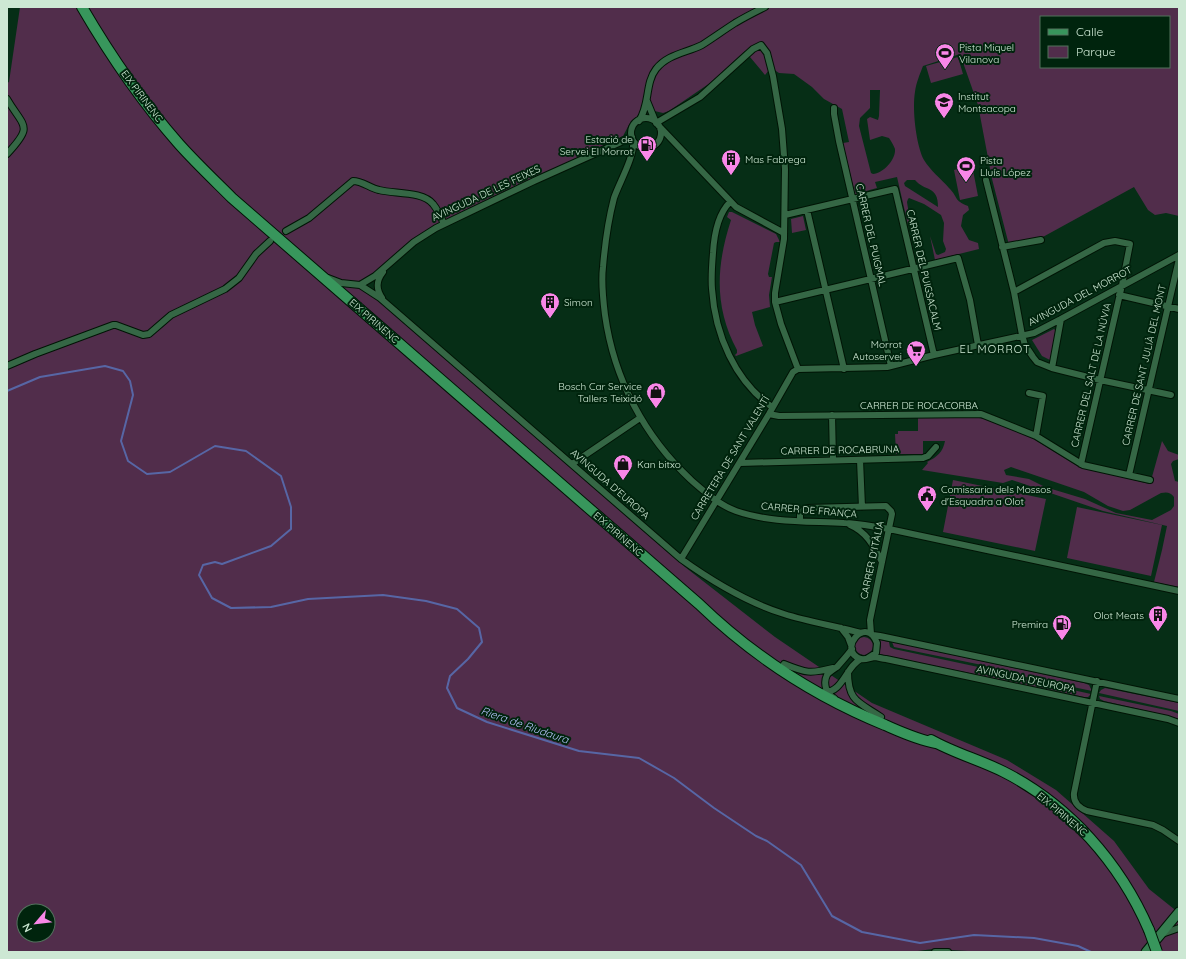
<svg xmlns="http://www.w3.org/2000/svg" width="1186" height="959" font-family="Quicksand,sans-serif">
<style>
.green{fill:#512d4b;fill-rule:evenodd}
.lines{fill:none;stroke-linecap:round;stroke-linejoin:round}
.stream{stroke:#5766a5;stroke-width:2}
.minor-casing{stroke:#001405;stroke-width:8}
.secondary-casing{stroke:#001405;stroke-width:11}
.primary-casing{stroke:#001405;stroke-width:12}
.minor{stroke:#356745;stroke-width:6}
.secondary{stroke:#367f51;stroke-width:9}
.primary{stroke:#38965c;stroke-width:10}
.primary-bridge-casing{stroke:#001405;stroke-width:12;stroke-linecap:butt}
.primary-bridge{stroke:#38965c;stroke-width:10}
.labels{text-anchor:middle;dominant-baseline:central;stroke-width:4;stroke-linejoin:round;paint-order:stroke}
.poi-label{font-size:10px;fill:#cde8d4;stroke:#00240d;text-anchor:start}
.street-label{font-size:10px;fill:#cde8d4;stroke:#00240d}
.neighbourhood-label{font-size:11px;letter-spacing:1px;fill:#cde8d4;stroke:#00240d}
.water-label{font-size:11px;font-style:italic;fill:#b5c3fa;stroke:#00240d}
</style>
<rect width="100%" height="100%" fill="#062e16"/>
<!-- green -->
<path class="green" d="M20 7H1179V216L1166 213 1155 215 1148 210 1134 187 1041 238 1009 245 992 179 978 105 960 54 923 66C920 74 916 83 915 92 912 109 916 145 924 160 930 170 941 179 949 188 959 198 953 200 968 206L969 210 963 215 961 226 969 240 978 243 979 249 935 260 930 236 936 254 938 255 945 252 946 249 943 241 944 223 941 215 924 204 909 198 908 199 907 202 910 221 912 224 908 225 897 177 875 182 877 188 855 194 843 143 849 142 842 109 824 99 812 87 794 74 779 73 773 69 769 70 765 75 745 51 710 83 669 111 663 113 646 109 631 121 623 136 447 219H439L440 222 411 240 380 269 360 285 685 567 775 637 872 703 1007 760 1056 790 1114 841 1149 889 1179 913V952H985L933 949 910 952H7V83L9 82ZM1041 17H1169V67H1041ZM870 90H880L879 116 878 120 870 117 867 119 870 140 882 136 889 138C891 141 894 146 895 149 896 160 883 173 873 174L871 173 859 126 860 118 870 108ZM907 180H915C925 192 938 185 938 207L905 186 904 183ZM24 911H48V935H24Z
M958 57 963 74 931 83 926 66Z
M972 165 978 196 960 200 954 170Z
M729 212H732L776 234 780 242H776L774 243 768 274 769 277H772L769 295 770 307 752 312 755 325 763 346 736 356 735 355 737 353V350C714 307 716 266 731 220L727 217Z
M803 216 806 230 792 233 791 219Z
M1054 329 1056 331 1050 360 1042 356 1032 340Z
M964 417 979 418 989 420 1032 438 1079 467 1150 484 1162 441 1168 451 1179 455V459L1173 461 1171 464 1175 481 1179 482V587L1154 582 1162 550 1167 526 1103 511 1012 480 1003 483 922 470 928 463 927 462C937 457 943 452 945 441H923V454H896L895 434H898V431H918V418ZM1011 467 1084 492 1108 506 1123 511 1130 510 1161 493C1167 492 1170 492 1174 497V506L1171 510 1152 520 1116 513 1085 499 1045 487 1029 479 1006 475 1004 470Z
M953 480 1046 499 1035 551 943 532Z
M1077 507 1162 525 1151 576 1067 558Z
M855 646a9 9 0 1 1 18 0a9 9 0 1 1-18 0Z
M880 640 889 642 890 647 894 649 983 668 1004 675 1091 694 1088 697H1084L879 654 881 646Z
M892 642 1084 683 1089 685 1092 691 1016 675 982 665 894 647Z
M1105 688 1179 703V711L1099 693 1101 690Z
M1099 696 1171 711 1179 714V719L1161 714 1104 701 1100 699Z"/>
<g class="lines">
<!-- stream -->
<path class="stream" d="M7 391 40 377 105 366 123 371 130 381 133 395 121 441 128 461 147 474 170 472 215 446 246 451 281 476 291 507V529L271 546 222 564 215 562 203 565 199 575 212 598 231 608 271 607 308 599 383 595 426 601 457 609 479 628 482 642 468 659 450 676 447 688 457 708 487 722 579 751 639 758 674 778 714 808 756 836 767 841 801 865 832 916 862 932 920 943 974 935 1034 938 1078 946 1091 952"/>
<defs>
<path id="minor" d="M7 99C24 128 34 125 7 154
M647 101 656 123 700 97 753 49 761 45 767 53 773 76 782 129 785 169 784 239 775 293V302L781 324 798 369
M834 108V114L839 141 891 366
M631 133a15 15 0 1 1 30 0a15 15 0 1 1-30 0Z
M639 121C650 105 645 83 656 69 668 54 686 53 702 45 713 38 724 30 735 23 745 17 755 12 765 7
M658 125 736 207 784 233
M633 141C635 156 619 183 614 198 608 221 605 243 603 267 601 283 603 299 605 315 614 379 644 436 691 480 705 492 719 505 736 511 770 523 809 521 844 523 859 523 874 527 889 529L1179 591
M986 180 1014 292 1022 335 1025 345 1033 357 1037 362 1052 368 1100 380 1171 395
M730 202C718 214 714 236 713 253 712 265 711 277 712 289 715 335 735 381 772 407
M807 210 844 369
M785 215 895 189 934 355
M286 231 309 218 353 181C362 181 370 188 379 190 394 194 423 191 433 204 438 210 441 217 444 224
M1002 247 1041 240
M328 278 341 283 360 285 380 298 681 559C713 582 746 602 784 614 809 622 836 626 861 633
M360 285 375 276 414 242 436 228 534 181 632 137
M1014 292 1104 243 1115 241 1130 244 1122 285 1081 464
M1119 295 1179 309
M382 298C376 289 376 281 383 272
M775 302 958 258 970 300 978 345
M7 366 35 354 113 325H116L143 335 149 334 171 315 225 289 239 278 256 254 270 241
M1052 368 1061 319
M798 369 887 367 934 355 1034 333 1061 319 1179 255
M1029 393 1043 396 1036 436
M769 414 779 416 981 414 1036 436 1083 465 1150 480
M832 415 833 460
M860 460 862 507
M740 463 923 458 928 456 936 447
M572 464 640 418
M1129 475 1179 259
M800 521V512L807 508 886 506 891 511 892 514 870 620 871 634
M850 525C867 532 874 547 882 562
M681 559 769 414 793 372 798 369
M841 628 848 637 851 645
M873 635 880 636 1179 699
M868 658 876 653 877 643C866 614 836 651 861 659 865 660 869 658 874 657 878 657 882 659 886 659L1168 719 1179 723
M784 664C806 673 810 674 833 668
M848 672C848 702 859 702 881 717
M1097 681 1074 793C1073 802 1079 808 1087 811L1153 825 1163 830 1179 841
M824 692C843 693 846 666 861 659
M834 698C826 694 823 683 827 675 829 672 834 669 837 667 842 661 847 656 852 649
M1162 934 1179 928
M935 952H948"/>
<path id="secondary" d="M1146 952 1179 912"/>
<path id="primary" d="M82 7C110 55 142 102 179 144 196 163 214 180 232 198L699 604C754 657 814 696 885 725 901 732 918 740 936 743
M931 740C954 753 980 760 1004 772 1069 805 1120 863 1149 930"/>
</defs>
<!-- minor casing -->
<use href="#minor" class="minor-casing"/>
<!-- secondary casing -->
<use href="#secondary" class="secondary-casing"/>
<!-- primary casing -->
<use href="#primary" class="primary-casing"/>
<!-- minor -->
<use href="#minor" class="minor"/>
<!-- secondary -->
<use href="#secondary" class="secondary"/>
<!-- primary -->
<use href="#primary" class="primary"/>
<defs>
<path id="primary-bridge" d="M1149 930 1157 952"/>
</defs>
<!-- primary-bridge casing -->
<use href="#primary-bridge" class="primary-bridge-casing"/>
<!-- primary-bridge -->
<use href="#primary-bridge" class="primary-bridge"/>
</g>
<!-- icons -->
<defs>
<symbol id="stadium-pin" viewBox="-11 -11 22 30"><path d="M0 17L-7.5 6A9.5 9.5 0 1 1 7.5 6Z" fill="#f987e8" stroke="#00240d"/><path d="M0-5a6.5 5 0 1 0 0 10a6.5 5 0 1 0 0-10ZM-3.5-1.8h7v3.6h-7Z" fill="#111"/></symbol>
<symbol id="school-pin" viewBox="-11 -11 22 30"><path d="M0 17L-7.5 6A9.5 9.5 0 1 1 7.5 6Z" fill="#f987e8" stroke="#00240d"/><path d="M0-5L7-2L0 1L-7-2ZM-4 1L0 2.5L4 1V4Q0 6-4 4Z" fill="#111"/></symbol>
<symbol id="fuel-pin" viewBox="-11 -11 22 30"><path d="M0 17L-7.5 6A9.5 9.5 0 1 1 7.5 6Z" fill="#f987e8" stroke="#00240d"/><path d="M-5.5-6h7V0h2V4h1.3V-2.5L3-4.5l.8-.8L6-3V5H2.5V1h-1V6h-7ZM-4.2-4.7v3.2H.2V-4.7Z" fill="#111"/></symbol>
<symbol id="building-pin" viewBox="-11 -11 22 30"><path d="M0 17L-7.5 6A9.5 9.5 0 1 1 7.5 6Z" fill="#f987e8" stroke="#00240d"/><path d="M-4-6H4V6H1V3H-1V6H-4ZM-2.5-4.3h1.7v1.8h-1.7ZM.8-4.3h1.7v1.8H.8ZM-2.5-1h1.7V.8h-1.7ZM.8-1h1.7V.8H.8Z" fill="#111"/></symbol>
<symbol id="supermarket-pin" viewBox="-11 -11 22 30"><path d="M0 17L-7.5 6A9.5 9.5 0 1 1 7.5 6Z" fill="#f987e8" stroke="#00240d"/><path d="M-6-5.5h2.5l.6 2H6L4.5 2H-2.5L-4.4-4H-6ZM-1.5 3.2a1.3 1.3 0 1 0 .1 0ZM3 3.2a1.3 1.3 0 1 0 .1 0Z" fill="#111"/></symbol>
<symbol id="shop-pin" viewBox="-11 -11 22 30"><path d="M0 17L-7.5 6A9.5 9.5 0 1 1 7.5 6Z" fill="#f987e8" stroke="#00240d"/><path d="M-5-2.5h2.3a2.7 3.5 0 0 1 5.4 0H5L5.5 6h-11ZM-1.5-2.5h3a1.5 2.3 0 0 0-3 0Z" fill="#111"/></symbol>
<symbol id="civic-pin" viewBox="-11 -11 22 30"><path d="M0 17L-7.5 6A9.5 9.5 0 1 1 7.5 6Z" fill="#f987e8" stroke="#00240d"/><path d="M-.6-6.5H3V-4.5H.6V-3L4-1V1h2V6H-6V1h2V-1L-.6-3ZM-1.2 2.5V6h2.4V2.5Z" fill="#111"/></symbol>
</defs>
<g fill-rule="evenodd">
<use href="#stadium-pin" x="934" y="42" width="22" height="30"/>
<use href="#school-pin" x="933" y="91" width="22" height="30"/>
<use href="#fuel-pin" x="636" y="134" width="22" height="30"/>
<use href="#building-pin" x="720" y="148" width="22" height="30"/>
<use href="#stadium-pin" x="955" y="155" width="22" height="30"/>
<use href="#building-pin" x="539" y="291" width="22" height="30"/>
<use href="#supermarket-pin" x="905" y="339" width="22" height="30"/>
<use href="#shop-pin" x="645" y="381" width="22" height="30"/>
<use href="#shop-pin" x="612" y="453" width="22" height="30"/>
<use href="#civic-pin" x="916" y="484" width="22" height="30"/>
<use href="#building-pin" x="1147" y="604" width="22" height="30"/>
<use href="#fuel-pin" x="1051" y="613" width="22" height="30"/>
</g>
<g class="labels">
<!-- poi labels -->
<g class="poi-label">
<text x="959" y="47">Pista Miquel<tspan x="959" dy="12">Vilanova</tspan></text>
<text x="958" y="96">Institut<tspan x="958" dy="12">Montsacopa</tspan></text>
<text x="633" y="139" text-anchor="end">Estació de<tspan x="633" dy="12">Servei El Morrot</tspan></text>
<text x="745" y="159">Mas Fabrega</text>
<text x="980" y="160">Pista<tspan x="980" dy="12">Lluís López</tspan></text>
<text x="564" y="302">Simon</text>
<text x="902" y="344" text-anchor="end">Morrot<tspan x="902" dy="12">Autoservei</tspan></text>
<text x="642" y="386" text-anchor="end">Bosch Car Service<tspan x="642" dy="12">Tallers Teixidó</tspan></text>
<text x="637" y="464">Kan bitxo</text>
<text x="941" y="489">Comissaria dels Mossos<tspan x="941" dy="12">d'Esquadra a Olot</tspan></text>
<text x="1144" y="615" text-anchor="end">Olot Meats</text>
<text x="1048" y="624" text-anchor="end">Premira</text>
</g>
<!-- street labels -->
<g class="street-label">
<text transform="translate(142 96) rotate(53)">EIX PIRINENC</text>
<text transform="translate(486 193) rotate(-25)">AVINGUDA DE LES FEIXES</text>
<text transform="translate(871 235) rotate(77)">CARRER DEL PUIGMAL</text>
<text transform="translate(924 270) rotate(77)">CARRER DEL PUIGSACALM</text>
<text transform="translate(1080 296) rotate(-28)">AVINGUDA DEL MORROT</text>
<text transform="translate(374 321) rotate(41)">EIX PIRINENC</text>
<text transform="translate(1144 365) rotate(-77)">CARRER DE SANT JULIÀ DEL MONT</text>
<text transform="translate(1091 375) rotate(-77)">CARRER DEL SALT DE LA NÚVIA</text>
<text x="919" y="405">CARRER DE ROCACORBA</text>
<text transform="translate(840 450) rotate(-1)">CARRER DE ROCABRUNA</text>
<text transform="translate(730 458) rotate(-59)">CARRETERA DE SANT VALENTÍ</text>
<text transform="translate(610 484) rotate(41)">AVINGUDA D'EUROPA</text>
<text transform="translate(809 510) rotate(5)">CARRER DE FRANÇA</text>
<text transform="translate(618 534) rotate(41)">EIX PIRINENC</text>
<text transform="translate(872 560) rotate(-78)">CARRER D'ITÀLIA</text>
<text transform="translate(1026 679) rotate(12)">AVINGUDA D'EUROPA</text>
<text transform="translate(1062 814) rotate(40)">EIX PIRINENC</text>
</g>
<!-- neighbourhood labels -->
<g class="neighbourhood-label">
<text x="995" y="349">EL MORROT</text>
</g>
<!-- water labels -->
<g class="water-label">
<text transform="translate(525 725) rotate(19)">Riera de Riudaura</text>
</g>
</g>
<!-- border -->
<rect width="1186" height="959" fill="none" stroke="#cde8d4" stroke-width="16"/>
<!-- legend -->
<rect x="1040" y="16" width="130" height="52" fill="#00240d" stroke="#52725d"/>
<rect x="1048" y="29" width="20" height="6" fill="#38965c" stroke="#52725d"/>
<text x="1076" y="36" font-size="12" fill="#cde8d4">Calle</text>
<rect x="1048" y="46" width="20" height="12" fill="#512d4b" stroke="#52725d"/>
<text x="1076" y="56" font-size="12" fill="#cde8d4">Parque</text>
<!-- north arrow -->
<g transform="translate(36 923) rotate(242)"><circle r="19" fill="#00240d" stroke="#52725d"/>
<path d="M0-3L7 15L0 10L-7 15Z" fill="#f987e8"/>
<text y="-6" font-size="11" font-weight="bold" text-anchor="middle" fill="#cde8d4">N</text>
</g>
</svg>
